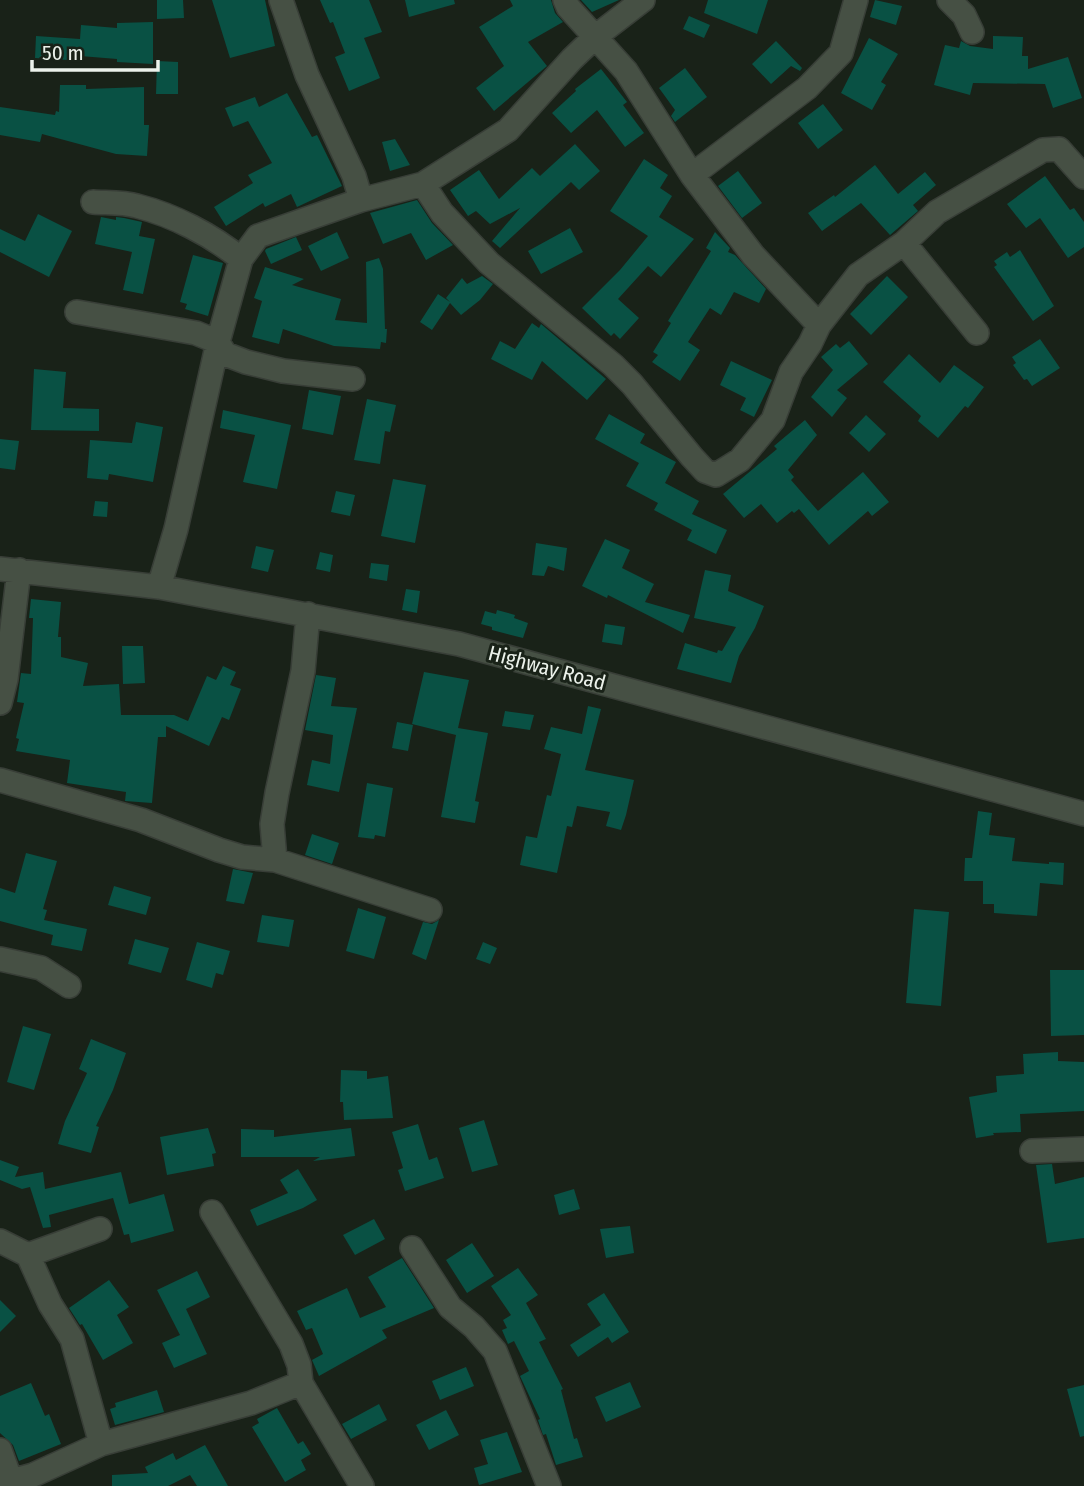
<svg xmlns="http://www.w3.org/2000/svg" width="1084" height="1486" font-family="'Fira Sans Condensed',sans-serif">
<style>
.building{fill:#095144}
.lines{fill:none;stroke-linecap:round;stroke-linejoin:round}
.minor-casing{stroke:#383e37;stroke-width:26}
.minor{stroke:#465044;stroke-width:23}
.labels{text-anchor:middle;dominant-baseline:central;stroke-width:6;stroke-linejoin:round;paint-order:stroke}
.street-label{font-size:21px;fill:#ecf2eb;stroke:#192218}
</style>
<rect width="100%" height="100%" fill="#192218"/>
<!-- building -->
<path class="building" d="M157 0H183L184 18 157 19Z
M212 0H265L275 46 230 58Z
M320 0H369L382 32 364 38 380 78 349 91 335 57 345 53 333 22 330 23Z
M405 0H454L455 4 409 17Z
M510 0H551L555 13 563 22 528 42 547 66 494 111 476 88 504 66 479 27 513 6Z
M581 0H619L592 12Z
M708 0H768L757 34 704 13Z
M875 0 902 6 896 25 870 17Z
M689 16 710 25 704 38 683 29Z
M153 22V64L117 62V59L68 55V60L35 58 36 36 80 39 81 25 117 28V23Z
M993 36 1023 37 1022 56H1028V69L1068 57 1082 98 1053 108 1045 84 973 83 970 95 934 85 945 45 959 48 961 41 970 46 993 49Z
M869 38 898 54 881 82 886 85 872 110 841 93Z
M776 41 802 68 800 71 791 66 771 84 752 64Z
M157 61 178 62V94H156Z
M685 68 707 97 675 122 671 116 675 110 659 88Z
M601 69 627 102 623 105 644 133 625 147 597 110 571 133 552 113 576 91 575 89Z
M60 85H86V89L144 87V125H149L147 156 116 154 42 134 40 142 0 135V107L55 115 56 111 59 112Z
M287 93 312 137 317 135 342 186 297 207 291 194 265 207 263 203 226 226 214 207 253 183 248 175 272 163 248 121 233 127 225 108 255 97 259 107Z
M823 104 843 130 818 149 798 123Z
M395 139 410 165 390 171 382 142Z
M575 144 600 171 579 190 571 182 500 248 492 241 520 208 490 224 476 211 468 216 450 190 479 170 499 199 532 168 540 176Z
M644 159 668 175 660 188 672 196 659 217 694 239 661 277 648 266 618 299 639 318 620 339 614 333 611 336 582 308 620 270 648 236 610 211Z
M875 165 898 194 925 172 936 185 913 205 918 211 890 235 861 203 822 231 808 213 834 195 835 197Z
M738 171 762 203 742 218 718 186Z
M1045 176 1070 210 1074 208 1084 222V247L1068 258 1040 218 1026 228 1007 204Z
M417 200 432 223 453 245 426 260 411 233 383 244 370 213Z
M38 214 72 231 49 277 0 252V229L25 241Z
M101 217 116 220V217L124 218 142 222 139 236 155 239 143 294 123 290 132 252 95 244Z
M570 228 583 252 541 274 528 251Z
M337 232 349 258 321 271 308 246Z
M715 232 730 248 728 252 735 255 766 289 759 303 734 292 721 315 710 308 688 342 700 350 680 381 652 362 658 355 653 352 671 323 668 321 711 251 706 248Z
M296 237 302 250 271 264 265 251 266 249Z
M1020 250 1054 306 1033 321 994 267 997 265 994 261 1007 252 1010 257Z
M193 255 223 263 208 316 185 309 187 304 180 302Z
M379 258 383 269 385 329H387L386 343 381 342 380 349 334 346 283 329 279 344 252 337 262 301 254 298 265 267 304 279 292 285 341 299 335 320 367 323 366 262Z
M482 276 493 284 480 300 461 315 450 303 432 330 420 322 438 294 450 302 446 298 462 278 467 284Z
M887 276 908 297 871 335 850 314Z
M532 323 539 328 541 324 606 379 587 400 542 361 532 380 491 359 500 341 515 349Z
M1040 339 1060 368 1032 386 1027 379 1024 380 1013 365 1016 363 1012 357Z
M849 341 868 364 837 390 847 398 832 417 811 397 833 370 821 357 836 344 840 348Z
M909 354 940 383 954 365 984 387 968 408 965 406 938 438 918 421 921 416 883 382Z
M731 361 772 380 754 417 740 410 746 398 720 385Z
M34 369 66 372 63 408 99 409V431L31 430Z
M309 390 341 396 333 435 302 429Z
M367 399 396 405 390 432 385 431 380 464 354 460Z
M223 410 291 425 277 489 243 482 255 435 220 428Z
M609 414 645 434 640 443 676 462 665 483 699 501 692 514 727 530 716 554 687 540 692 530 654 510 658 503 626 486 639 463 595 439Z
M866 415 886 434 869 452 849 433Z
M805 420 817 435 788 470 794 477 791 480 818 511 863 472 889 502 872 516 868 511 829 545 799 509 794 513 792 511 777 523 761 504 744 518 723 494 777 449 774 446Z
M136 422 163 427 153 482 109 474 108 480 87 478 90 440 132 443Z
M0 439 19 441 15 470 0 468Z
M393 479 426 485 415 543 381 536Z
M336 491 355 495 350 516 331 512Z
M95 501 108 502 107 517 93 516Z
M605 539 630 550 622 568 654 584 645 602 690 615 683 633 608 595 607 598 582 586Z
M536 543 567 548 564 571 548 566 544 576 532 575Z
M256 546 274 550 268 572 251 568Z
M320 552 333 555 330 572 316 569Z
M371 563 389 565 387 581 369 578Z
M705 570 731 575 728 591 764 606 755 628 739 656 731 683 677 669 685 643 717 653 718 650 722 651 736 627 694 618Z
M406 589 420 591 417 613 402 610Z
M31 599 61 602 58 637H61V657L88 663 83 686 119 684 121 715H174L188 721 207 676 216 680 223 666 236 672 230 685 241 689 229 720 222 717 209 746 166 726V737H158L152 803 125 801 126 792 67 783 70 760 16 751 19 739 16 738 24 703 17 702 21 673 31 674 33 618H29Z
M497 610 515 615 514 618 528 623 523 638 492 630V627L481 624 485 611 496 614Z
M605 624 625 627 622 645 602 642Z
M122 646H143L145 683 123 684Z
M424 672 469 680 458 728 488 733 475 801 479 802 475 823 441 817 456 735 412 724Z
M316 675 336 678 331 706 357 708 339 792 307 785 312 760 330 764 333 735 305 730Z
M588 706 601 709 585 770 634 780 626 815 621 830 606 826 610 812 577 806 572 827 567 826 557 873 520 865 526 836 537 838 547 795 551 796 561 754 544 749 551 727 582 734Z
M505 711 534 715 530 730 502 726Z
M397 722 413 725 408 751 392 748Z
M367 783 393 788 385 837 375 835 374 839 358 837Z
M978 811 992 813 989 835 1015 838 1012 861 1049 864V862L1064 863 1063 885 1040 883 1037 916 994 913V904H983V881H964L965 858H972Z
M312 834 339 843 332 864 305 855Z
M26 853 57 861 43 909 47 910 44 920 87 929 82 951 51 945 53 935 0 921V888L15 893Z
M233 869 253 873 244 904 226 901Z
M114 886 151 897 146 915 108 905Z
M358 908 386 917 374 959 346 951Z
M914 909 949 912 941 1006 906 1003Z
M262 915 294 920 289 947 257 942Z
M439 920 426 960 412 954 423 922 432 924Z
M135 939 169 948 161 973 128 964Z
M197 942 230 951 223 975 216 973 212 988 186 980Z
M483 942 497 948 490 964 476 959Z
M1050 970H1084V1035L1051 1036Z
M23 1026 51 1034 34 1090 7 1082Z
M91 1039 126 1053 113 1090 96 1126 99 1127 91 1153 58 1144 65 1121 87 1073 79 1069Z
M1058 1052V1061L1084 1062V1111L1020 1114 1021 1132 993 1133 994 1135 976 1138 969 1097 997 1092 996 1076 1024 1074 1023 1054Z
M341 1070 367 1071V1079L388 1076 393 1118 344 1120 343 1102H340Z
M484 1120 498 1165 472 1172 459 1128Z
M418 1124 429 1160 437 1157 444 1178 405 1191 398 1170 403 1168 392 1132Z
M208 1128 216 1153 212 1154 214 1166 167 1175 160 1137Z
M351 1128 355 1156 313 1161 320 1157H241V1129L274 1130V1137Z
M0 1160 19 1167 15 1177 43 1172 45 1189 121 1172 129 1204 164 1194 174 1231 131 1243 129 1234 124 1235 113 1198 49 1215 51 1227 43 1228 30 1187 22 1189 0 1180Z
M1052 1164 1055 1184 1084 1177V1238L1047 1243 1036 1165Z
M298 1169 317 1200 303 1208 257 1226 250 1210 288 1193 280 1180Z
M574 1189 580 1209 559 1215 554 1195Z
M374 1219 385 1239 355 1255 343 1235Z
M630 1226 634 1253 606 1258 600 1229Z
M472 1243 494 1276 467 1293 446 1260Z
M402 1258 434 1308 382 1330 387 1338 319 1376 312 1360 323 1354 312 1328 306 1330 297 1311 347 1288 360 1318 386 1307 368 1277Z
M518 1268 538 1295 526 1303 546 1339 539 1342 563 1389 561 1390 574 1439 577 1438 583 1457 556 1465 546 1434 543 1435 538 1420 540 1419 520 1376 529 1371 514 1341 508 1344 502 1330 507 1328 503 1320 511 1315 491 1286Z
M197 1271 210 1297 186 1309 207 1354 174 1368 162 1343 180 1335 157 1290Z
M109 1280 129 1307 117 1315 133 1343 103 1360 82 1324 80 1325 69 1308Z
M604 1293 629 1332 612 1343 608 1337 578 1357 570 1345 601 1325 587 1304Z
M0 1300 16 1316 0 1332Z
M466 1367 474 1386 440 1400 432 1381Z
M630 1382 641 1407 606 1422 595 1397Z
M31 1383 45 1416 49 1414 61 1444 19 1461 13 1445 0 1433V1396Z
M1084 1385V1436L1080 1437 1067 1389Z
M157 1390 164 1412 115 1425 110 1409 116 1407 115 1403Z
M379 1404 387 1420 351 1439 342 1424Z
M277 1408 298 1444 303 1441 311 1454 301 1460 306 1470 285 1482 252 1427 259 1423 257 1419Z
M446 1410 459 1435 429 1450 416 1425Z
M507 1432 522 1472 479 1485 474 1468 488 1464 480 1440Z
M205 1445 228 1486H197L190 1475 168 1486H112V1475L148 1473 145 1467 173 1453 176 1460Z"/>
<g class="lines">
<defs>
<path id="minor" d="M281 0 307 75 354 176 361 200
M565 0 568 7 626 71 692 175 753 255 819 325
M949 0 964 15 972 32
M692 175 807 88 841 53 856 0
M423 184 442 213 489 263 613 365 632 384 692 457 705 471 716 475 740 460 773 420 791 372 810 344 819 325 858 275 904 243 937 212 1043 150 1059 149 1084 177
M93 202C107 203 123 202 137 206 173 215 212 235 241 259
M904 243 977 333
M77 312 196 333 218 342 225 354 246 362 283 371 353 379
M0 569 159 587 459 644 1084 814
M159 587 176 529 218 342 241 259 258 236 361 200 423 184 508 130 572 59 595 37 643 0
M0 703 6 679 19 570
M0 780 141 820 219 850 242 857 275 860 430 910
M275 860 272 824 277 793 303 671 308 614
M0 959 41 968 69 986
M1032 1151 1084 1149
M212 1212 291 1344 299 1365 301 1383 362 1486
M0 1241 28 1255 50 1304 72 1339 101 1444
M412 1248 450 1307 474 1327 495 1351 549 1486
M28 1255 100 1229
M0 1450 11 1481 2 1486
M11 1481 33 1475 101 1444 251 1403 301 1383"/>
</defs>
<!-- minor casing -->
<use href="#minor" class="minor-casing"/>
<!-- minor -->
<use href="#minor" class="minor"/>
</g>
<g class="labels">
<!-- street labels -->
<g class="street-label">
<text transform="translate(547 668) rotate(15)">Highway Road</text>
</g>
</g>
<!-- scale -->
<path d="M32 60v10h126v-10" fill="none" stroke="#ecf2eb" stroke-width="3.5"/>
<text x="42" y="60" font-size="21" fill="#ecf2eb" stroke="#192218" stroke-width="5" paint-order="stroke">50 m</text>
</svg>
